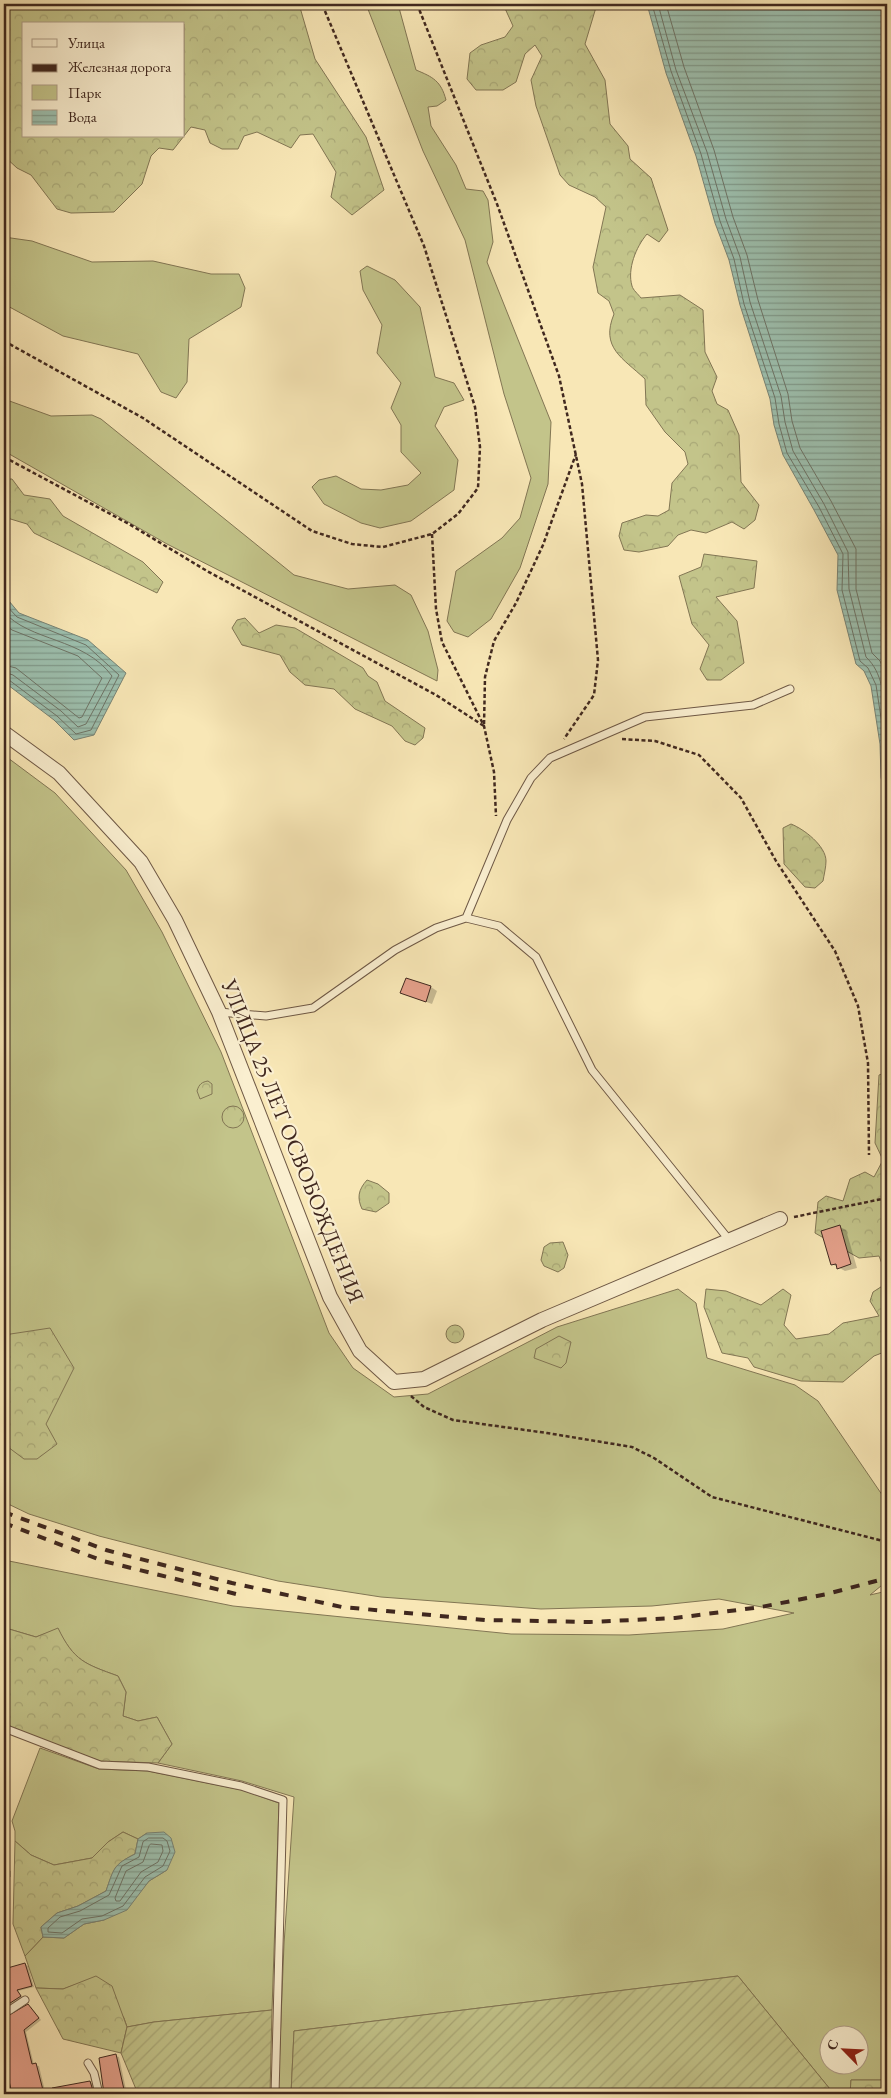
<svg xmlns="http://www.w3.org/2000/svg" width="891" height="2098" font-family="'EB Garamond',serif">
<style>
.green{fill:#c3c48a;stroke:#827654;fill-rule:evenodd}
.forest{fill:url(#forest-crowns);stroke:#827654}
.garden{fill:url(#garden-furrows);stroke:#827654}
.water{fill:url(#water-rules);stroke:#788375}
.shadow{fill:#0003}
.lines{fill:none;stroke-linecap:round;stroke-linejoin:round}
.shore{stroke:#6e7467;stroke-width:1}
.building{fill:#e4a08a;stroke:#40281f}
.service-casing{stroke:#6e5845;stroke-width:9}
.minor-casing{stroke:#6e5845;stroke-width:16}
.path{stroke:#40281f;stroke-width:2.5;stroke-dasharray:4 2.5;stroke-linecap:butt}
.service{stroke:#faefd0;stroke-width:7}
.minor{stroke:#faefd0;stroke-width:14}
.rail{stroke:#40281f;stroke-width:4;stroke-dasharray:9 9;stroke-linecap:butt}
.labels{text-anchor:middle;dominant-baseline:central;stroke-width:4.5;stroke-linejoin:round;paint-order:stroke}
.street-label{font-size:22px;fill:#40281f;stroke:#faefd0}
</style>
<defs>
<pattern id="forest-crowns" width="20" height="18" patternUnits="userSpaceOnUse" patternTransform="scale(1.25)"><rect width="20" height="18" fill="#c3c48a"/><path d="M2 6a3 3 0 1 1 6 0M12 15a3 3 0 1 1 6 0" fill="none" stroke="#a9a877"/></pattern>
<pattern id="garden-furrows" width="10" height="10" patternUnits="userSpaceOnUse" patternTransform="scale(1.25)"><rect width="10" height="10" fill="#c3c48a"/><path d="M-1 1l2-2M0 10L10 0M9 11l2-2" fill="none" stroke="#a9a877"/></pattern>
<pattern id="water-rules" width="6" height="5" patternUnits="userSpaceOnUse" patternTransform="scale(1.25)"><rect width="6" height="5" fill="#9dc0af"/><path d="M0 2.5h6" fill="none" stroke="#819c8e"/></pattern>
</defs>
<rect width="100%" height="100%" fill="#f8e7b6"/>
<filter id="stains"><feTurbulence type="fractalNoise" baseFrequency=".004" numOctaves="4"/><feColorMatrix values="0 0 0 0 .2 0 0 0 0 .09 0 0 0 0 .02 0 0 0 .5 -.17"/></filter>
<radialGradient id="worn" r=".72"><stop offset=".6" stop-color="#630" stop-opacity="0"/><stop offset="1" stop-color="#630" stop-opacity=".3"/></radialGradient>
<!-- green -->
<path class="green" d="M366 4H398L416 70C433 77 441 81 446 100L437 106 428 107 431 126 456 165 466 189 483 191 488 200 493 242 487 262 551 422 548 484 520 568 491 619 468 637 454 632 447 621 456 571 502 538 520 518 531 478 504 394 465 240 423 151Z
M4 237 32 241 92 262 153 261 211 274H239L245 288 241 307 189 339 187 382 176 398 161 392 138 354 63 336 4 304Z
M367 266 395 280 420 307 435 377 454 383 464 400 444 407 435 426 458 460 454 490 411 521 380 528 361 523 324 504 312 487 319 480 336 476 361 489 381 490 408 485 421 473 401 452V425L391 408 401 383 377 353 382 325 363 290 360 271Z
M4 399 51 416 92 415 101 419 294 575 348 589 395 585 411 595 428 631 438 670 437 681 167 544 4 451Z
M4 755 55 793 126 870 162 932 221 1052 329 1333 353 1368 394 1397 428 1394 557 1327 678 1289 696 1303 707 1358 795 1385 818 1401 887 1502V1581L870 1595 887 1591V2080H851L850 2094H834L738 1976 294 2031 291 2094H278L284 1944 294 1797 242 1781 158 1763 172 1744 157 1717 138 1721 123 1716 126 1692 118 1676C85 1664 74 1661 58 1629L36 1637 9 1629 4 1630V1560L233 1606 511 1634 629 1635 723 1629 794 1613 719 1599 652 1606 541 1609 381 1597 278 1581 212 1565 99 1536 29 1514 4 1502ZM828 2036H858V2066H828Z
M40 1748 99 1769 148 1771 242 1790 279 1803 272 2010 154 2022 127 2027 124 2018 97 1977 63 1989 36 1988 25 1956 43 1937 64 1938 84 1924 104 1920 139 1893 149 1881 167 1870 147 1833 138 1839 123 1832 108 1842 92 1858 54 1865 31 1855 15 1841V1831L12 1821Z"/>
<!-- forest -->
<path class="forest" d="M4 4H299L315 59 366 137 384 190 352 215 331 197 336 172 313 134 300 135 291 148 257 132 244 136 238 149H222L210 143 205 130 191 127 184 136V24H24V136H184L173 150 159 148 151 156 142 184 114 212 71 213 57 209 31 175 17 168 4 156Z
M503 4H597L585 44 605 80 610 124 628 146 630 159 651 178 668 230 659 242 647 234C636 247 627 269 632 286 633 290 638 294 641 298L680 295 703 310 705 352 717 377 712 391 717 404 728 410 739 435 741 482 759 505 755 520 744 529 732 522 706 533 691 530 678 535 668 546 639 552 624 550 619 536 622 523 646 515 658 516 669 510 672 483 688 464 685 452 665 432 646 405 645 379C623 358 600 348 614 314L609 301 598 293 593 267 606 207 595 197 569 185 560 175 536 106 531 80 542 56 535 45 525 54 516 82 503 90H476L467 79 470 53 481 45 505 37 513 26Z
M4 479H12L24 495 50 499 63 516 143 562 163 582 157 593 34 533 27 524 4 517Z
M704 554 757 561 754 588 716 597 737 621 744 663 721 680H707L700 669 709 645 692 624 679 576 701 567Z
M245 618 259 633 276 625 295 628 363 668 368 676 377 682 385 701 425 728 423 738 415 745 405 741 392 726 355 709 334 689 305 685 290 672 280 655 242 645 232 628 237 620Z
M791 824C804 829 826 846 826 861 826 867 824 875 823 881L815 888 805 887 784 864 783 828Z
M887 1072V1277L879 1256 859 1258 815 1233 818 1202 826 1196 843 1201 850 1179 865 1172 874 1177 883 1160 875 1143 879 1075Z
M208 1081 212 1084V1094L200 1099 197 1091C199 1084 202 1082 208 1081Z
M222 1117a11 11 0 1 1 22 0a11 11 0 1 1-22 0Z
M367 1180 378 1184 389 1193V1203L376 1212 362 1209C357 1198 358 1190 367 1180Z
M563 1242 568 1255 564 1268 558 1272 544 1266 541 1260 544 1247 550 1243Z
M887 1283V1351L874 1356 843 1382 801 1381 754 1367 748 1358 722 1353 704 1307 706 1289 726 1291 761 1305 783 1289 791 1295 784 1325 796 1339 829 1334 843 1323 879 1316 870 1301 873 1292Z
M446 1334a9 9 0 1 1 18 0a9 9 0 1 1-18 0Z
M50 1328 74 1368 46 1424 57 1444 37 1459H24L4 1444V1335Z
M559 1336 571 1342 566 1363 561 1368 534 1358 536 1349Z
M58 1628C74 1661 85 1664 118 1676L126 1692 123 1716 138 1721 157 1717 172 1744 158 1763 100 1761 4 1725V1630L9 1629 36 1637Z
M123 1832 138 1839 135 1854C113 1865 114 1869 106 1891L78 1906 57 1913 41 1927 43 1937 25 1956 13 1924 15 1841 31 1855 54 1865 92 1858 108 1842Z
M96 1976 112 1986 127 2027 121 2053 63 2039 36 1988 63 1989Z
M851 2080H887V2094H850Z"/>
<!-- garden -->
<path class="garden" d="M738 1976 834 2094H291L294 2031Z
M272 2010 270 2094H138L121 2053 127 2027 154 2022Z"/>
<!-- water -->
<path class="water" d="M647 4H887V808L881 777 880 744 871 686 864 671 856 664 837 590 838 555 814 510 783 455 774 425 770 399 740 305 729 260 715 223 696 156 666 73Z
M4 595 19 613 88 640 126 673 94 735 74 740 54 720 4 682Z
M164 1832 171 1838 175 1852 167 1870 149 1881 127 1910 104 1920 84 1924 64 1938 43 1937 41 1927 57 1913 78 1906 106 1891C114 1868 113 1865 135 1854L138 1839 147 1833Z"/>
<!-- shadow -->
<path class="shadow" d="M431 987 437 991 432 1004 402 993Z
M840 1227 846 1230 857 1268 845 1271 832 1264Z
M4 1869 11 1871V1877H4Z
M25 1964 28 1966 34 1987 18 1991 23 1998 4 2010V1970Z
M31 2007 41 2020 26 2032 34 2065 39 2066 45 2091 90 2082 93 2084 95 2094H4V2018L7 2019Z
M116 2056 119 2057 127 2094H105Z"/>
<g class="lines">
<!-- shore -->
<path class="shore" d="M652 4 671 71 701 154 720 221 734 259 744 304 775 398 779 424 787 453 819 507 843 554 842 590 860 661 868 668 876 685 885 744 887 782
M658 4 676 70 707 152 726 219 740 257 750 302 781 396 785 422 793 451 824 504 848 552 849 589 866 657C883 673 883 696 887 717
M666 4 684 67 714 150 733 217 747 255 758 300 788 394 792 421 800 448 831 501 856 549V589L872 653 880 661 887 677
M4 603 17 617 86 645 119 675 91 730 76 734 57 716 9 680 4 679
M4 612C30 642 83 637 112 676L86 724 78 727 61 711 13 675 4 672
M4 624 12 630 78 656 102 678 82 717 79 718 16 668 4 665
M149 1838H163L167 1841 170 1851 163 1866 145 1877 123 1906 102 1916 82 1919 62 1933 48 1932V1928L60 1917 80 1911 109 1895 122 1866 139 1857 143 1842Z
M151 1844 162 1845 163 1851 158 1862 141 1872 120 1901H116L115 1898 126 1871 143 1862 149 1846Z"/>
</g>
<!-- building -->
<path class="building" d="M406 978 431 986 426 1002 400 993Z
M840 1225 851 1264 837 1269 836 1264 831 1265 821 1231Z
M25 1963 32 1986 17 1990 21 1996 4 2007V1969Z
M28 2004 39 2018 24 2030 32 2064 36 2063 44 2094H12L4 2059V2018Z
M116 2054 125 2094H104L99 2058Z
M90 2081 94 2094H53L52 2088Z"/>
<g class="lines">
<defs>
<path id="service" d="M466 918 507 820 531 778 550 758 645 717 753 705 790 689
M219 1012 266 1016 313 1008 395 950 436 928 466 918 499 926 536 957 592 1070 730 1241
M4 1728 100 1765 148 1767 241 1786 283 1800 275 2094
M4 2013 10 2010 25 2000
M88 2063 94 2073 99 2094"/>
<path id="minor" d="M4 733 59 773 141 862 175 920 219 1012 330 1297 360 1351 394 1382 424 1379 542 1320 780 1219"/>
</defs>
<!-- service casing -->
<use href="#service" class="service-casing"/>
<!-- minor casing -->
<use href="#minor" class="minor-casing"/>
<!-- path -->
<path class="path" d="M417 4 497 204 559 376 582 484 598 660 594 695 564 739
M4 341 143 418 312 531 352 544 383 547 432 534 458 514 478 488 480 447 475 407 424 246 322 4
M4 457 129 524 207 571 436 695 484 726 485 677 494 641 516 603 543 545 576 454
M432 534 436 609 442 642 484 726 494 772 496 816
M622 739 655 741 699 755 741 798 776 861 835 951 858 1006 868 1063 869 1155
M794 1217 887 1198
M411 1396 424 1407 453 1420 547 1433 632 1447 654 1458 712 1497 887 1542"/>
<!-- service -->
<use href="#service" class="service"/>
<!-- minor -->
<use href="#minor" class="minor"/>
<!-- rail -->
<path class="rail" d="M4 1512 106 1550 232 1583 342 1607 485 1620 590 1622 675 1618 761 1607 827 1594 887 1578
M4 1523 103 1561 236 1594"/>
</g>
<g class="labels">
<!-- street labels -->
<g class="street-label">
<text transform="translate(293 1141) rotate(68)">УЛИЦА 25 ЛЕТ ОСВОБОЖДЕНИЯ</text>
</g>
</g>
<!-- margin -->
<rect width="891" height="2098" fill="none" stroke="#f8e7b6" stroke-width="20"/>
<rect x="5" y="5" width="881" height="2088" fill="none" stroke="#40281f" stroke-width="2.5"/>
<rect x="10" y="10" width="871" height="2078" fill="none" stroke="#40281f"/>
<!-- legend -->
<rect x="22" y="22" width="162" height="115" fill="#faefd0" stroke="#b09f89"/>
<rect x="32" y="39" width="25" height="8" fill="#faefd0" stroke="#b09f89"/>
<text x="68" y="48" font-size="15" fill="#40281f">Улица</text>
<rect x="32" y="64" width="25" height="8" fill="#40281f" stroke="#b09f89"/>
<text x="68" y="72" font-size="15" fill="#40281f">Железная дорога</text>
<rect x="32" y="85" width="25" height="15" fill="#c3c48a" stroke="#b09f89"/>
<text x="68" y="98" font-size="15" fill="#40281f">Парк</text>
<rect x="32" y="110" width="25" height="15" fill="url(#water-rules)" stroke="#b09f89"/>
<text x="68" y="122" font-size="15" fill="#40281f">Вода</text>
<!-- north arrow -->
<g transform="translate(844 2050) rotate(294)"><circle r="24" fill="#faefd0" stroke="#b09f89"/>
<path d="M0-4L9 19L0 12L-9 19Z" fill="#8f2418"/>
<text y="-8" font-size="14" font-weight="bold" text-anchor="middle" fill="#40281f">С</text>
</g>
<rect width="100%" height="100%" filter="url(#stains)"/>
<rect width="100%" height="100%" fill="url(#worn)"/>
</svg>
